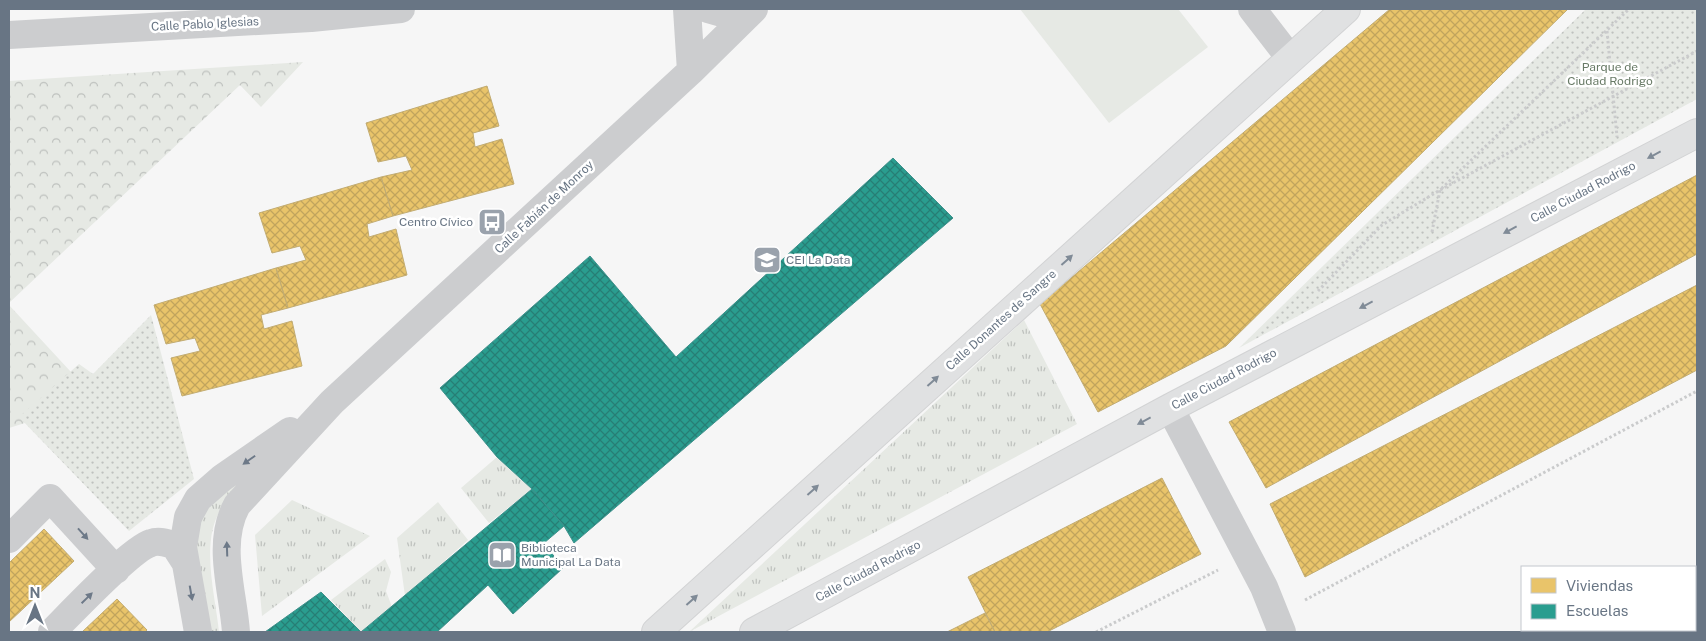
<svg xmlns="http://www.w3.org/2000/svg" width="1706" height="641" font-family="'Public Sans',sans-serif">
<style>
.grass{fill:url(#grass-tufts)}
.forest{fill:url(#forest-crowns)}
.park{fill:url(#park-dots)}
.garden{fill:#e6e9e4}
.homes{fill:url(#homes-cross-hatch);stroke:#c2ac72}
.schools{fill:url(#schools-cross-hatch);stroke:#3d918c}
.lines{fill:none;stroke-linecap:round;stroke-linejoin:round}
.secondary-casing{stroke:#d2d3d4;stroke-width:30}
.path{stroke:#cacbcc;stroke-width:3;stroke-dasharray:2.5 2.5;stroke-linecap:butt}
.street{stroke:#cccdcf;stroke-width:28}
.secondary{stroke:#e0e1e2;stroke-width:28}
.oneway{fill:#808b97}
.oneway2{fill:#6d7988}
.labels{text-anchor:middle;dominant-baseline:central;stroke-width:5;stroke-linejoin:round;paint-order:stroke}
.street-label{font-size:12px;fill:#687584;stroke:#fff}
.park-label{font-size:12px;fill:#697b67;stroke:#fff}
.poi-label{font-size:12px;fill:#687584;stroke:#fff;text-anchor:start}
</style>
<defs>
<pattern id="grass-tufts" width="24" height="20" patternUnits="userSpaceOnUse" patternTransform="scale(1.25)"><rect width="24" height="20" fill="#e6e9e4"/><path d="M3 7l-1-3M5 7V3M7 7l1-3M15 17l-1-3M17 17v-4M19 17l1-3" fill="none" stroke="#bec1be"/></pattern>
<pattern id="forest-crowns" width="20" height="18" patternUnits="userSpaceOnUse" patternTransform="scale(1.25)"><rect width="20" height="18" fill="#e6e9e4"/><path d="M2 6a3 3 0 1 1 6 0M12 15a3 3 0 1 1 6 0" fill="none" stroke="#bec1be"/></pattern>
<pattern id="park-dots" width="8" height="8" patternUnits="userSpaceOnUse" patternTransform="scale(1.25)"><rect width="8" height="8" fill="#e6e9e4"/><path d="M2 2h.1M6 6h.1" fill="none" stroke="#bec1be" stroke-width="1.8" stroke-linecap="round"/></pattern>
<pattern id="homes-cross-hatch" width="8" height="8" patternUnits="userSpaceOnUse" patternTransform="scale(1.25)"><rect width="8" height="8" fill="#e9c46a"/><path d="M0 0l8 8M0 8l8-8" fill="none" stroke="#c1a45d"/></pattern>
<pattern id="schools-cross-hatch" width="8" height="8" patternUnits="userSpaceOnUse" patternTransform="scale(1.25)"><rect width="8" height="8" fill="#2a9d8f"/><path d="M0 0l8 8M0 8l8-8" fill="none" stroke="#277e75"/></pattern>
</defs>
<rect width="100%" height="100%" fill="#f6f6f6"/>
<!-- grass -->
<path class="grass" d="M1024 320 1077 424 689 632 717 606Z
M497 457 532 489 489 523 461 488Z
M260 466C247 480 233 493 222 508 199 540 216 598 219 632H205C198 595 177 529 208 499 222 486 244 476 260 466Z
M292 500 370 536 262 616 255 535Z
M438 502 468 540 405 596 397 538Z
M385 559 391 572 386 591 392 607 361 632 331 600Z"/>
<!-- forest -->
<path class="forest" d="M303 62 261 107 240 85 9 303V81Z
M9 305 71 372 25 423 9 428Z"/>
<!-- park -->
<path class="park" d="M1586 9H1697V99L1239 348Z
M151 315 194 479 129 531 19 417 79 364 93 374Z"/>
<!-- garden -->
<path class="garden" d="M1020 9H1178L1208 47 1109 123Z"/>
<!-- homes -->
<path class="homes" d="M1390 9H1568L1226 346 1098 412 1040 304Z
M487 86 499 126 473 133 475 147 502 139 514 184 393 216 381 177 412 170 406 156 378 162 366 123Z
M1697 175V254L1266 488 1229 422Z
M381 177 393 216 367 224 369 237 396 229 407 275 288 308 276 268 306 260 300 246 272 253 259 213Z
M276 268 288 308 261 315 264 329 292 321 302 366 182 396 171 358 200 351 195 338 166 344 154 305Z
M1697 285V370L1305 577 1270 504Z
M1162 478 1201 554 1047 632H995L968 577Z
M44 529 74 561 9 622V563Z
M117 599 147 630 145 632H82Z
M985 613 995 632H947Z"/>
<!-- schools -->
<path class="schools" d="M893 158 953 218 574 543 564 526 532 489 497 457 440 388 590 256 676 357Z
M532 489 564 526 544 543 563 568 513 614 488 585 437 632H265L321 592 361 632Z"/>
<g class="lines">
<defs>
<path id="secondary" d="M656 632 1346 9
M754 632 1170 408 1697 133"/>
</defs>
<!-- secondary casing -->
<use href="#secondary" class="secondary-casing"/>
<!-- path -->
<path class="path" d="M1607 31 1617 137
M1432 232 1440 190 1629 9
M1318 291 1382 225 1440 190 1697 51
M1305 600 1697 391
M1096 632 1218 570"/>
<!-- street -->
<path class="street" d="M687 9 691 71
M708 9 743 19
M1252 9 1290 58
M9 35 311 18 401 9
M1170 408 1264 587 1282 632
M9 539 50 498 116 570
M52 632C70 614 131 549 151 543 159 540 166 543 174 545L185 562
M198 632 183 547 188 517 198 499 222 478 290 431
M236 632C233 591 216 543 237 505L332 402 691 71 754 9"/>
<!-- secondary -->
<use href="#secondary" class="secondary"/>
</g>
<!-- one-way arrows -->
<defs><path id="oneway-solid" d="M-6-.8H1V-3.2L6.5 0L1 3.2V.8H-6Z" transform="scale(1.25)"/></defs>
<g class="oneway">
<use href="#oneway-solid" transform="translate(1654 155) rotate(152)"/>
<use href="#oneway-solid" transform="translate(1510 230) rotate(152)"/>
<use href="#oneway-solid" transform="translate(1067 260) rotate(-42)"/>
<use href="#oneway-solid" transform="translate(1366 305) rotate(152)"/>
<use href="#oneway-solid" transform="translate(933 381) rotate(-42)"/>
<use href="#oneway-solid" transform="translate(1144 421) rotate(152)"/>
<use href="#oneway-solid" transform="translate(813 490) rotate(-42)"/>
<use href="#oneway-solid" transform="translate(692 600) rotate(-42)"/>
</g>
<g class="oneway2">
<use href="#oneway-solid" transform="translate(249 460) rotate(145)"/>
<use href="#oneway-solid" transform="translate(83 534) rotate(48)"/>
<use href="#oneway-solid" transform="translate(227 549) rotate(-92)"/>
<use href="#oneway-solid" transform="translate(191 593) rotate(80)"/>
<use href="#oneway-solid" transform="translate(87 598) rotate(-44)"/>
</g>
<!-- icons -->
<defs>
<symbol id="bus-square" viewBox="-11 -11 22 22"><rect x="-9" y="-9" width="18" height="18" rx="4" fill="#9aa2ac" stroke="#fff"/><path d="M-5-6H5V4H4V6H2V4H-2V6H-4V4H-5ZM-3.5-4V0h7V-4ZM-3.5 1.2v1.5H-2V1.2ZM2 1.2v1.5H3.5V1.2Z" fill="#fff"/></symbol>
<symbol id="school-square" viewBox="-11 -11 22 22"><rect x="-9" y="-9" width="18" height="18" rx="4" fill="#9aa2ac" stroke="#fff"/><path d="M0-5L7-2L0 1L-7-2ZM-4 1L0 2.5L4 1V4Q0 6-4 4Z" fill="#fff"/></symbol>
<symbol id="library-square" viewBox="-11 -11 22 22"><rect x="-9" y="-9" width="18" height="18" rx="4" fill="#9aa2ac" stroke="#fff"/><path d="M-6-4Q-3-5.5-.7-3.5V5Q-3 3-6 4ZM6-4Q3-5.5 .7-3.5V5Q3 3 6 4Z" fill="#fff"/></symbol>
</defs>
<g fill-rule="evenodd">
<use href="#bus-square" x="476" y="206" width="32" height="32"/>
<use href="#school-square" x="751" y="244" width="32" height="32"/>
<use href="#library-square" x="486" y="539" width="32" height="32"/>
</g>
<g class="labels">
<!-- street labels -->
<g class="street-label">
<text transform="translate(205 24) rotate(-3)">Calle Pablo Iglesias</text>
<text transform="translate(1583 192) rotate(-28)">Calle Ciudad Rodrigo</text>
<text transform="translate(544 207) rotate(-43)">Calle Fabián de Monroy</text>
<text transform="translate(1001 320) rotate(-42)">Calle Donantes de Sangre</text>
<text transform="translate(1224 379) rotate(-28)">Calle Ciudad Rodrigo</text>
<text transform="translate(868 571) rotate(-28)">Calle Ciudad Rodrigo</text>
</g>
<!-- park labels -->
<g class="park-label">
<text x="1610" y="67">Parque de<tspan x="1610" dy="14">Ciudad Rodrigo</tspan></text>
</g>
<!-- poi labels -->
<g class="poi-label">
<text x="473" y="222" text-anchor="end">Centro Cívico</text>
<text x="786" y="260">CEI La Data</text>
<text x="521" y="548">Biblioteca<tspan x="521" dy="14">Municipal La Data</tspan></text>
</g>
</g>
<!-- border -->
<rect width="1706" height="641" fill="none" stroke="#687584" stroke-width="20"/>
<!-- legend -->
<rect x="1521" y="566" width="175" height="65" fill="#ffffff" stroke="#c3c8ce"/>
<rect x="1531" y="578" width="25" height="15" fill="#e9c46a" stroke="#c3c8ce"/>
<text x="1566" y="591" font-size="15" fill="#687584">Viviendas</text>
<rect x="1531" y="604" width="25" height="15" fill="#2a9d8f" stroke="#c3c8ce"/>
<text x="1566" y="616" font-size="15" fill="#687584">Escuelas</text>
<!-- north arrow -->
<g transform="translate(35 606)" stroke="#ffffff" stroke-width="4" paint-order="stroke">
<path d="M0-4L9 19L0 12L-9 19Z" fill="#687584"/>
<text y="-8" font-size="14" font-weight="bold" text-anchor="middle" fill="#687584">N</text>
</g>
</svg>
